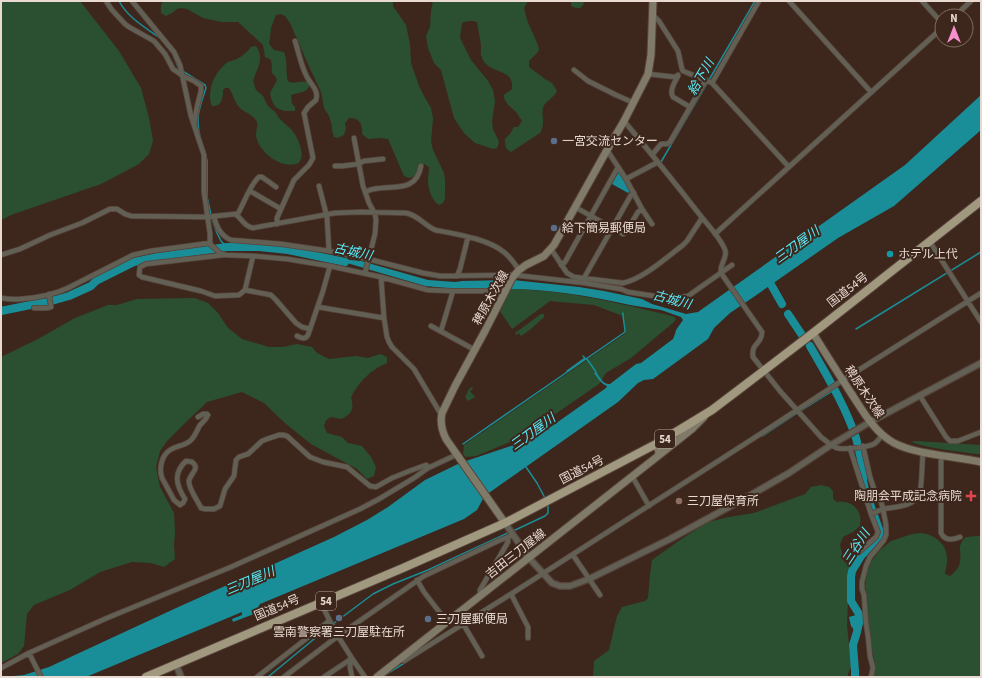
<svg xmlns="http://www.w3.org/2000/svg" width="982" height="678" font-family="'Source Sans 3','Noto Sans JP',sans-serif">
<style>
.green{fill:#2a5031}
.water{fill:#198e99}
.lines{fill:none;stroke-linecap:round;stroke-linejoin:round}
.stream{stroke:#198e99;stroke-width:1.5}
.river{stroke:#198e99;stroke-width:8}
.minor-casing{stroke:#584339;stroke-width:6}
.tertiary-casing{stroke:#584339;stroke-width:8}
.secondary-casing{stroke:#584339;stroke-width:9}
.trunk-casing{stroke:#584339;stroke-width:10}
.minor{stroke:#625f54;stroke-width:4.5}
.tertiary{stroke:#625f54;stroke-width:5.5}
.secondary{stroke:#807a69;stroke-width:7}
.trunk{stroke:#a19880;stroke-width:8}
.service-dot{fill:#5c6f8a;stroke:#3d271c;stroke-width:1.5}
.culture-dot{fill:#0f9aa8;stroke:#3d271c;stroke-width:1.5}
.health-dot{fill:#e0444e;stroke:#3d271c;stroke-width:1.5}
.education-dot{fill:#8d6e63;stroke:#3d271c;stroke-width:1.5}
.labels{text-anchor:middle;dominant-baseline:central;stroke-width:4;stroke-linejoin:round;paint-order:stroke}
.shield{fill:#3d271c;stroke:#b5a49b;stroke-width:1}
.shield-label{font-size:11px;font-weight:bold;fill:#e8d9d1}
.poi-label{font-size:12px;fill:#e8d9d1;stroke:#3d271c;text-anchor:start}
.street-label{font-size:12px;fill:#e8d9d1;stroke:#3d271c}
.water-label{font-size:13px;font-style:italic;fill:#57edfc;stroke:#3d271c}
</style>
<rect width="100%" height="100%" fill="#3d271c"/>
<!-- green -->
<path class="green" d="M1 1H80L119 51 141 88 149 118 153 141 149 154 139 164 101 184 11 215 1 220Z
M163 1H393V6L406 25 410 44 411 63 419 86 424 96 431 108 433 118 431 142 433 150 444 173 445 180V199L443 203 439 205C432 201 428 189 428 181 428 176 429 172 429 167L424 164 419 167C419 174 415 176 409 178L404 176 388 139 380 138 368 139 362 134C363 124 359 117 349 118L345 123 346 129 344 135 338 138 334 137 332 131V125L329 116 324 108 321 92 307 62 290 23 285 16 281 14 276 15 271 28 270 38 269 44 274 50 284 52 286 59 287 79 289 82C295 84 300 80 309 82 311 93 298 92 291 95L292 104 295 107V111C292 111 289 111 285 111 274 109 272 103 270 93L274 86 277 80 275 76 272 73C271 67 273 64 270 59L265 57 263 45 238 22H222L203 18 187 9 181 8 177 9 172 13 166 16 161 13C161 9 160 5 163 1Z
M433 1H528L524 8 527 20 538 45 539 50 537 53 529 61V67L545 79 552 83 557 91C554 98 544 102 543 108 541 117 546 123 540 133L511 152C505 149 505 145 505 139L510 134 514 127H518L522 121C520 118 518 115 516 112 511 107 504 103 504 95L512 89C514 69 495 74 485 63 484 61 482 60 482 57 480 54 481 49 481 45 480 37 478 30 477 22 471 20 467 21 462 23L460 38 471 60 488 81 493 90 495 101 492 122 493 129 499 142 497 148 493 149 475 143 464 133 454 118 441 70 434 63 428 48 426 36 430 27 431 10Z
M571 1H583L584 4 580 8H576L571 6Z
M256 46C265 59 257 68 253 81 254 84 255 87 256 90 258 92 261 94 263 96 265 99 266 104 269 107 271 109 274 110 276 113 277 114 277 116 279 118 283 123 290 127 294 133 299 139 307 161 296 164 280 169 257 150 256 135 256 129 259 125 256 120 252 114 243 112 239 107 234 101 233 94 229 88H225L223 90C223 97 222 107 212 106 210 102 210 98 210 94 211 81 218 69 228 62 231 61 234 60 237 59 243 56 247 52 251 47Z
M511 289C566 290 619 303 672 316L676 318 674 322 631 358 606 373 599 384 520 438 476 456 466 457 463 454 464 445 626 333 623 316 594 305 550 301 512 329 500 311Z
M195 298 208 303 218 313 228 328 242 339 269 347H283L297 344 312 347 317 353 329 359 356 356 368 358 380 354 387 357V363C371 370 359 381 351 397 354 408 353 413 342 419L331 417 326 420 324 426 327 433 342 437 348 443 362 446 371 457 376 467 374 476 367 479 357 469 311 444 286 424 264 403 242 392 207 402 184 424 167 441 160 451 156 467 160 487 174 513 175 532 174 546 175 559 164 567 151 563 132 562 100 572 70 590 34 605 27 614 24 646 18 654 1 663V357L38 339 75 318 108 305H117L137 299Z
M541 314H544V317L531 329 521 336 519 333 516 335 515 333Z
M472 387 473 389 470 391 475 397 468 401 465 397 469 389Z
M916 441 981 445V454H977C955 451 932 449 911 442Z
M821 485 829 487 833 491V499L837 502C848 501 857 505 860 516 861 519 860 523 860 526L853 532 843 537 840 545 844 562 851 564 852 567 849 577 847 625 851 666 847 677H593L594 661 609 650 617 616 622 607 645 601 648 598 650 574 652 560 680 540 708 522 729 517 754 513 805 494 811 487Z
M921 533C936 535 948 545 947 561 947 566 945 570 945 574L950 576C954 573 960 567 960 561 962 552 957 548 963 540 965 538 965 537 968 537 972 536 977 536 981 536V677H873L876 669 868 627 867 595 865 587 867 573 870 563 880 550 891 541 912 534Z"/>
<!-- water -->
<path class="water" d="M981 95V130L894 206 838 238 755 296 730 313 714 328 708 339 653 379 644 380 638 383 618 402 486 495 463 462 535 438 606 388 607 386C601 384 598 378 594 373L596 372C600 377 603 385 610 384L636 364 641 363 673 339 675 334 676 330 683 320 681 317C674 315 668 312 661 310 651 308 640 307 630 305 590 296 550 289 508 289L513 280 579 287 604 291 642 299 652 304 686 314 698 312 905 165Z
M618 173H620L631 190 628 193 612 184Z
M330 258 361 261 428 280 455 282 462 281 510 280 505 288H447L425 286Z
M460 463 484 497 477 510 464 519 260 604 254 614 233 622 232 619 242 615V612L86 677H3L24 675 49 667 174 609 334 537 367 520 388 507 425 480Z
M863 613V624L861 631 856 632 851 626 849 617Z"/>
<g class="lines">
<!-- stream -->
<path class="stream" d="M119 1C128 18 146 28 160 38
M174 57 179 69
M184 72 205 85 206 88C200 106 195 117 200 137
M206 156 207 161V197L212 219 217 233 221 241 227 247
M661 162 755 1
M856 329 981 252
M587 359 596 372
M567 371 585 358 583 356
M800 411 835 389
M762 436 797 413
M463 444 625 332V330L623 316V313
M526 467 537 483 545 498
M513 531 545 516 548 513V506
M385 675 406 662
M268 677 325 630 373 594 393 584 428 570 510 532"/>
<!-- river -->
<path class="river" d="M769 281 782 304
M1 311 55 300 69 296 91 286 96 281 134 262 157 257 227 247H259L288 250 345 262
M788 314 802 335
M810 346C827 376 845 405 856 438 859 449 861 461 864 472V476L863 480 865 490 880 532 879 536 861 556 852 571 851 577V601L859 614 857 632 853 645 855 671V677"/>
<defs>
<path id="minor" d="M106 1 112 10 125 24 129 27 154 41 165 54 173 69 183 76 194 81 201 86V91L197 107 194 125
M132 1 174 52 180 65 191 116 204 155V192L210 234V243L211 245 221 254 226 255 253 256 287 259 330 266 381 277 428 290 453 291H495L503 294
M789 1 871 92
M922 1 942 23
M653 15 659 21 678 51 682 69 683 71 712 83 789 167
M955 16 971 1
M574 70 588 81 616 95 634 103
M648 74 675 77 678 75
M678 76C675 82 669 90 673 97L690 107
M712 83 759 1
M624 121C650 152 675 183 700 215 707 224 722 240 725 250 728 258 719 264 721 273L762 332C762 345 751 342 753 357L780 391 821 437C826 441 831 446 837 448 843 450 868 447 874 444 877 442 880 438 882 435
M354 138 363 186 369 203 375 214 376 220 375 234 365 273
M652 155 661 144H667L670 142 706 80
M335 166H342L358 164 364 161 383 159
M626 179 658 162
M319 186 327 217 329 251
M250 191 281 209
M365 192C368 191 371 189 374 189 394 185 416 193 421 166
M575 207 623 234 626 232 638 212 642 209 626 179 607 150
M642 209 652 224
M237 215C244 204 250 184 259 177H262L276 187
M214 216C216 226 221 236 231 240L281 244 329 251 368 259 423 273 440 276 514 275 585 283 621 289 628 292 667 298H675L688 296 732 265
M277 224V218L294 180 309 165 313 158 304 113 308 107 316 100C319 90 311 85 307 77 301 66 299 53 295 41
M715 234 942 28
M930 242 981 322
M551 249 567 273 574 277 623 283C643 279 667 257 683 245L687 241 702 218
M1 255 20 249 50 235 82 223 110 209H117L125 214 131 216 207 217 235 214C243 219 243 226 253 228L335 213 361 212 406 213C418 215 424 225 435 230 456 234 489 239 505 253 511 258 515 264 519 270
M223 255 146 264 140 267 139 275 142 277 201 291 215 296 239 295 245 290 253 256
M561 265 565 262 617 169 619 168
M457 276 460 269 468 237
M381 277 384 318 387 337 389 342 392 347 414 369 439 411 442 413
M584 278 631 195 634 193
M245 290 271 295 276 300 296 323 302 327 310 329
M1 298C7 299 14 300 21 299 36 298 55 294 68 288L133 255 151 251 210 243
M318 307 384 318
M34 308H47L51 307 49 294
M431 326 475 350
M441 331 453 291
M297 336C301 338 305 340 308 335L323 291 330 266
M920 396 946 437 950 441H958L981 432
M198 417 203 414H207L208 415C206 420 203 422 200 425 197 430 195 437 190 441 184 446 176 446 170 450 161 456 159 469 162 478L174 500 180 505 183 503 185 499C176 485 173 473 186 461L192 462C201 469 190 473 189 481 188 488 198 501 201 508L205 509H214L220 506 225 489 234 476 236 460 239 457 248 454 262 441 267 439 279 435H283L287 436 310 457 323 462 347 467 370 486 376 487 392 478 412 470 426 465 429 467
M850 448 871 514 883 509 881 501 874 489 870 477 863 446
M942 455 941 461V533C945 541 953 540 960 537
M632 476 649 506
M859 552 876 537 878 532 871 514
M573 555 600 595
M417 580 424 592 444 618 448 621
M511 594 528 627V638
M480 596V590L508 542V537
M321 603C333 629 348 654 365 677
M455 615 465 627 482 656
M29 653 41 677
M402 658 404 661 511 594 765 431 843 380 981 293
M351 659 350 667 352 677
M1 668 29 653 107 618 231 567 360 509 379 499 414 478 428 468 456 455
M257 677 329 621
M284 677 338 636 424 576 498 541 513 535
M324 677 351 659
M871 677 873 668 870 656 868 636 866 623 864 595 862 589V582L866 566 870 557 884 540 886 535V525L883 509C894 507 913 507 919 495 922 491 922 460 923 452"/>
<path id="tertiary" d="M505 523 529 558 552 583 560 586H570L589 579 670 539 749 496 789 473 831 445 870 422 981 363
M176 664 181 677"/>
<path id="secondary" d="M813 333C825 353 838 373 851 393 863 411 874 432 894 443 917 455 955 456 981 462
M658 456 692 429 704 417
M505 523 446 439C442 431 440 422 442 413L455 386 485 331 512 278 519 270 526 265 544 256 554 245 607 150 624 121 648 74 651 55 653 1
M377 677 658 456 659 452 656 444"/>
<path id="trunk" d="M146 677 403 568 505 523 656 444 712 410 741 388 813 333 981 201"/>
</defs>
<!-- minor casing -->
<use href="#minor" class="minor-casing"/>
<!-- tertiary casing -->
<use href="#tertiary" class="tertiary-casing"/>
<!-- secondary casing -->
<use href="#secondary" class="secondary-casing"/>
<!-- trunk casing -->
<use href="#trunk" class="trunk-casing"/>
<!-- minor -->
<use href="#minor" class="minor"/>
<!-- tertiary -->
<use href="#tertiary" class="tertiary"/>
<!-- secondary -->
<use href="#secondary" class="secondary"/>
<!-- trunk -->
<use href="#trunk" class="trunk"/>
</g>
<!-- markers -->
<g class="service-dot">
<circle cx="554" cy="141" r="4"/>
<circle cx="554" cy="228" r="4"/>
<circle cx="339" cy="618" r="4"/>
<circle cx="428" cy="619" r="4"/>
</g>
<circle class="culture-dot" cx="890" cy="254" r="4"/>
<path class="health-dot" d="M969 490h4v4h4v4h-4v4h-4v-4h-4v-4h4z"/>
<circle class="education-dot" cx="679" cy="501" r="4"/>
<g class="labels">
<!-- shield labels -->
<g class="shield">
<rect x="655" y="430" width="20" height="18" rx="3"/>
<rect x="316" y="592" width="20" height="18" rx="3"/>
</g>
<g class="shield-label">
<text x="665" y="439">54</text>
<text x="326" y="601">54</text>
</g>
<!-- poi labels -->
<g class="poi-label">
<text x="562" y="141">一宮交流センター</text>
<text x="562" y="228">給下簡易郵便局</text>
<text x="898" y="254">ホテル上代</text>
<text x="962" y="496" text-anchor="end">陶朋会平成記念病院</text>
<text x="687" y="501">三刀屋保育所</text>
<text x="436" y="619">三刀屋郵便局</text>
<text x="339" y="632" text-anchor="middle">雲南警察署三刀屋駐在所</text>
</g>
<!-- street labels -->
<g class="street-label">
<text transform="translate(848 290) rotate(-38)">国道54号</text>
<text transform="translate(491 298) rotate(-61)">稗原木次線</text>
<text transform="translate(864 392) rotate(56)">稗原木次線</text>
<text transform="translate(582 470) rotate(-27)">国道54号</text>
<text transform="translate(516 554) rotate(-38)">吉田三刀屋線</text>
<text transform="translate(277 608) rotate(-23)">国道54号</text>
</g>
<!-- water labels -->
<g class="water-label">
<text transform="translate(701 77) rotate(-60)">給下川</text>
<text transform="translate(797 245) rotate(-36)">三刀屋川</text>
<text transform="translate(353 252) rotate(12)">古城川</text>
<text transform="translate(672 300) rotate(15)">古城川</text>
<text transform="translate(533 432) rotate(-36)">三刀屋川</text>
<text transform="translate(856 547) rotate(-57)">三谷川</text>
<text transform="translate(250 581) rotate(-23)">三刀屋川</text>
</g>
</g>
<!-- border -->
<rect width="982" height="678" fill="none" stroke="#e8d9d1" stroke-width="4"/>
<!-- north arrow -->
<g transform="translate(954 28)"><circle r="19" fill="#3d271c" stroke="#816e64"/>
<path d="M0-3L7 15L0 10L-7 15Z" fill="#f790cd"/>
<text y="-6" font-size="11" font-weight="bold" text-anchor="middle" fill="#e8d9d1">N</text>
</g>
</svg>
